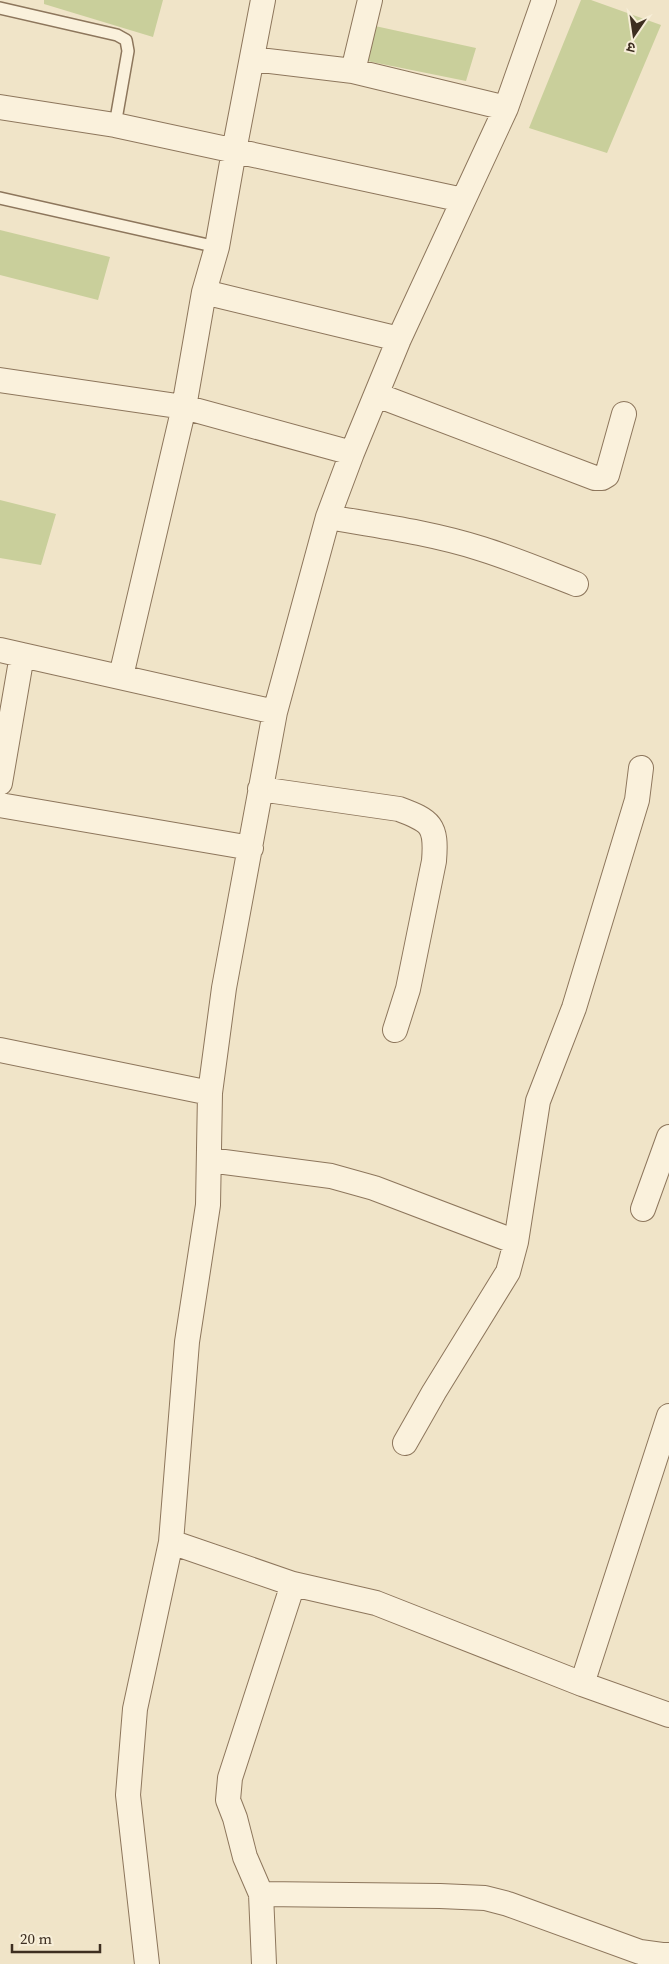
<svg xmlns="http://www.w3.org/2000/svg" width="669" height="1964" font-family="'Source Serif 4','Noto Sans Devanagari',serif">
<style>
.green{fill:#c9cf9b}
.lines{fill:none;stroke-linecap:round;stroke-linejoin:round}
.service-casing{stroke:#8d765c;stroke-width:14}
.minor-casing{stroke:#8d765c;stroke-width:26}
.service{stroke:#faf1dc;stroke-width:11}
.minor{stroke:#faf1dc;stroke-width:24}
</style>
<rect width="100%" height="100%" fill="#f0e4c8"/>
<!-- green -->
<path class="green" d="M44 0H163L153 37 44 4Z
M581 0H591L661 25 607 153 529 128Z
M375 26 476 48 466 81 367 61Z
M0 230 110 257 98 300 0 275Z
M0 500 56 514 41 565 0 558Z"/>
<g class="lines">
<defs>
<path id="service" d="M0 8 117 35 126 40 128 51 115 125
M0 198 217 247"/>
<path id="minor" d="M252 59 353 71 506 108
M353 71 370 0
M0 107 115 125 463 200
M204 292 399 339
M0 380 184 407 352 453
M377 395 595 478H602L607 475 624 414
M328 517C380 526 432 533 482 549 514 559 545 572 576 584
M0 650 22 655
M121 676 184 407 204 292 217 247 234 151 263 0
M0 783 22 655 275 712
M260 789 399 809C431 821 437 825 434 861L408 989 395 1030
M0 805 251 848
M0 1050 210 1093
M209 1160 331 1176 374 1188 516 1242
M643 1209 669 1137
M405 1443 434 1392 508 1272 516 1242 538 1101 574 1008 637 800 641 768
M171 1542 293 1584 376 1603 582 1684 669 1715
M582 1684 669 1416
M261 1894 440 1896 485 1898 508 1904 640 1952 662 1955H669
M147 1964 128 1795 135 1709 171 1542 187 1342 208 1205 210 1093 224 988 275 712 328 517 352 453 399 339 506 108 544 0
M264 1964 261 1894 245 1857 235 1818 228 1800 230 1778 293 1584"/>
</defs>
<!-- service casing -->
<use href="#service" class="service-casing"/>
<!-- minor casing -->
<use href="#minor" class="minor-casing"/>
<!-- service -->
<use href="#service" class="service"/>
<!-- minor -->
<use href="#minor" class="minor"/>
</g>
<!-- north arrow -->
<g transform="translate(634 35) rotate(193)" stroke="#f7eed8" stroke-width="4" paint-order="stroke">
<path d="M0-4L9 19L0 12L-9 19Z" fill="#3d2e20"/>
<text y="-8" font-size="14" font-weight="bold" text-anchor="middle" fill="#3d2e20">उ</text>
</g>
<!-- scale -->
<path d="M12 1944v8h88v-8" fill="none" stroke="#3d2e20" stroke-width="2.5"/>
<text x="20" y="1944" font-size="15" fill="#3d2e20" stroke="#f7eed8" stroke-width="4" paint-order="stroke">20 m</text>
</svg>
